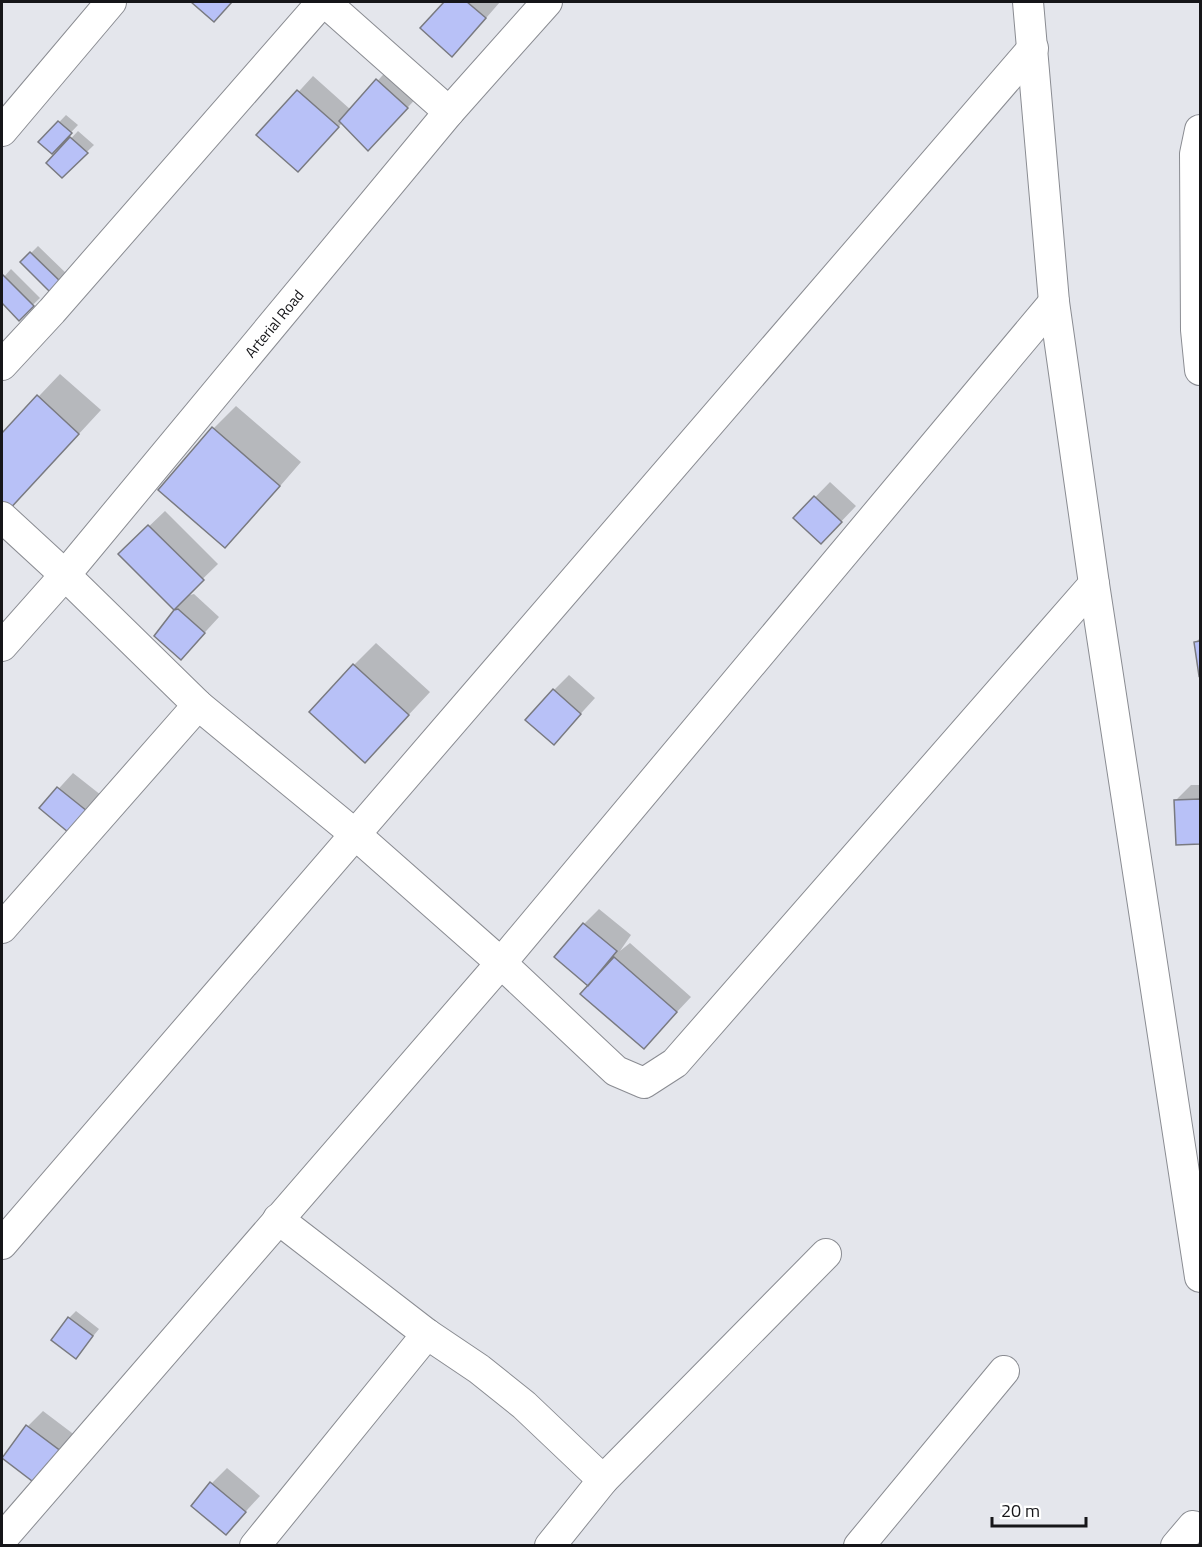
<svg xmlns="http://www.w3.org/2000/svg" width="1202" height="1547" font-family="'Titillium Web',sans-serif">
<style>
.shadow{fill:#0003}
.building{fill:#b8c1f7;stroke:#797a80;stroke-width:1.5}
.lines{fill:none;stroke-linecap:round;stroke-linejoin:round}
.street-casing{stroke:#8a8c92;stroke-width:32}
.street{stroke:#fff;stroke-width:30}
.labels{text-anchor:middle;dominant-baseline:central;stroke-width:6;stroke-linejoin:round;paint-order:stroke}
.street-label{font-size:15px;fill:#161619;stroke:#fff}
</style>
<rect width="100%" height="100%" fill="#e4e6ec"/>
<!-- shadow -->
<path class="shadow" d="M194 2H231L213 19Z
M446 2H500L467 40 422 28Z
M392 65 422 92 383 134 342 123 313 155 259 135 313 76 351 110Z
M66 115 78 125 59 145 40 142Z
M78 131 94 145 62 176 48 163Z
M38 246 69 276 53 292 22 262Z
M11 269 40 298 19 318 2 301V279Z
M60 374 101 410 28 489 2 507V435Z
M236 406 301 462 248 523 225 546 214 428Z
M830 482 856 506 836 527 795 518Z
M165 511 218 564 185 596 194 594 219 617 196 642 156 635 176 610 120 554Z
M1200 638V674L1195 643Z
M376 643 430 692 387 738 354 665Z
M569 675 595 698 554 743V690Z
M73 773 106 799 89 820 41 808Z
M1191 785H1200V843L1177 844 1176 800Z
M599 909 631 935 620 951 630 943 691 997 644 1047 590 985 584 924Z
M76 1311 99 1329 76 1357 69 1318Z
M43 1411 76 1436 36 1482 3 1457 28 1426Z
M227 1468 260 1496 226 1533 212 1483Z"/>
<!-- building -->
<path class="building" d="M191 2H232L214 22Z
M444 2H467L486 18 452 57 420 28Z
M376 79 408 108 368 151 339 121Z
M297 90 339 127 298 172 256 135Z
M58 121 72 133 52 154 38 142Z
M70 137 88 153 62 178 46 163Z
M30 252 63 284 53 295 20 262Z
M3 275 34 306 19 321 2 303V277Z
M37 395 79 434 6 513 2 509V433Z
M212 427 280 486 225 548 158 490Z
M814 496 842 522 821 544 793 518Z
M148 525 204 580 174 610 118 554Z
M178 609 205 633 181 660 154 636 174 610Z
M1200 641V675L1199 676 1194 642Z
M353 664 409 715 365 763 309 712Z
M553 689 581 714 554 745 525 720Z
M57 787 92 815 74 837 39 808Z
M1200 799V844L1176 845 1174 800Z
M583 923 617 951 588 986 554 957Z
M614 957 677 1012 644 1049 580 994Z
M68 1317 93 1336 76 1359 51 1340Z
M26 1425 62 1452 36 1484 2 1458Z
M210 1482 246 1512 226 1535 191 1506Z"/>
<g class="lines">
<defs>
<g id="street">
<path d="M325 2 449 112"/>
<path d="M1028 2 1054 302 1094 584 1200 1277"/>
<path d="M1200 130 1195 154 1196 330 1200 370"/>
<path d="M2 131 111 2"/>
<path d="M2 365 52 311 322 2"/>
<path d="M2 517 65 575 198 705 356 835 501 963 616 1071 644 1083 675 1063 1094 584"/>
<path id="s1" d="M2 646 65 575 449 112 547 2"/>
<path d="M2 928 198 705"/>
<path d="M278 1219 427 1334 479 1369 524 1405 603 1480"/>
<path d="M2 1244C347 846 688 446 1033 48"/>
<path d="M2 1539 501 963 1054 302"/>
<path d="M255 1546 427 1334"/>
<path d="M550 1546 603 1480 826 1254"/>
<path d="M859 1546 1004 1371"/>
<path d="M1176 1546 1193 1526"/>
</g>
</defs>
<!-- street casing -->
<use href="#street" class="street-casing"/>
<!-- street -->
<use href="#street" class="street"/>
</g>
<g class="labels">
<!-- street labels -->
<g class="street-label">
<text stroke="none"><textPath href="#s1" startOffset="422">Arterial Road</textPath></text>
</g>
</g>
<!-- border -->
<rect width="1202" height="1547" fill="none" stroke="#161619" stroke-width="6"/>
<!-- scale -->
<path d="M992 1517v9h94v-9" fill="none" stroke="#161619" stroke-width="3"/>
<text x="1001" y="1517" font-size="18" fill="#161619" stroke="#ffffff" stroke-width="4.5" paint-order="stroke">20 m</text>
</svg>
